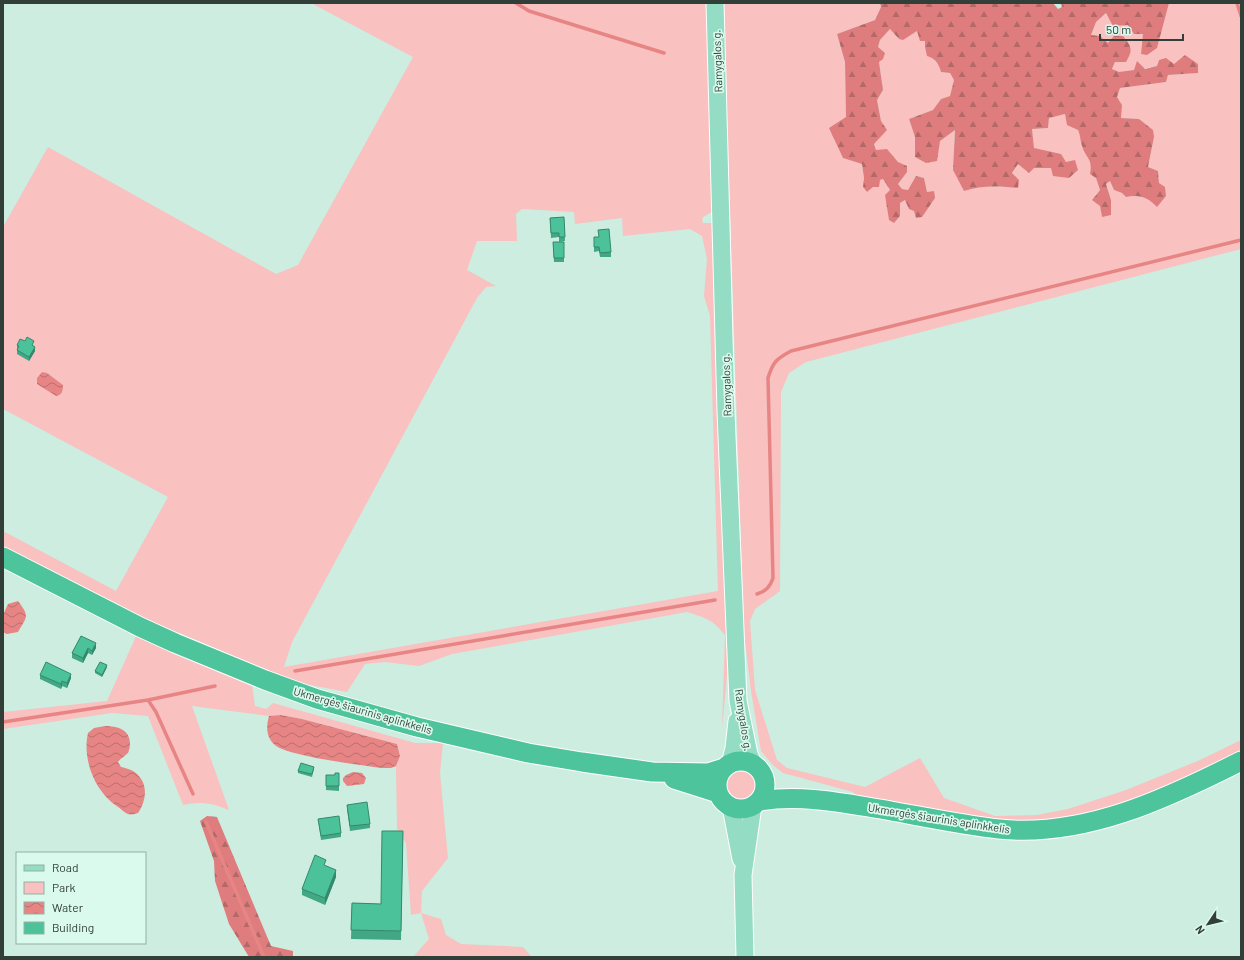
<svg xmlns="http://www.w3.org/2000/svg" width="1244" height="960" font-family="Barlow,sans-serif">
<style>
.green{fill:#f9c1c0;fill-rule:evenodd}
.forest{fill:url(#forest-firs)}
.water{fill:url(#water-waves)}
.lines{fill:none;stroke-linecap:round;stroke-linejoin:round}
.stream{stroke:#e78585;stroke-width:3.5}
.major-casing{stroke:#fff;stroke-width:19}
.highway-casing{stroke:#fff;stroke-width:21}
.major{stroke:#94dcc4;stroke-width:17}
.highway{stroke:#4dc49c;stroke-width:19}
.wall{fill:#41a785}
.shaded-wall{fill:#35886c}
.building{fill:#4cc29b;stroke:#35886c}
.labels{text-anchor:middle;dominant-baseline:central;stroke-width:3.5;stroke-linejoin:round;paint-order:stroke}
.street-label{font-size:11px;fill:#323f39;stroke:#d9faec}
</style>
<defs>
<pattern id="forest-firs" width="22" height="20" patternUnits="userSpaceOnUse"><rect width="22" height="20" fill="#df7d7e"/><path d="M5 1l3.5 6h-7zM16 11l3.5 6h-7z" fill="#b56868"/></pattern>
<pattern id="water-waves" width="16" height="10" patternUnits="userSpaceOnUse"><rect width="16" height="10" fill="#e78585"/><path d="M0 5q4-4 8 0t8 0" fill="none" stroke="#bc6e6e"/></pattern>
</defs>
<rect width="100%" height="100%" fill="#cceddf"/>
<!-- green -->
<path class="green" d="M311 3H707L710 155 714 207 712 212 703 217 702 220 703 223H712L715 227 730 645 722 728 725 635C712 619 706 618 687 612L452 654 419 666 385 662 365 664 347 692 305 684 287 678 153 622 3 547V531L116 591 168 497 3 409V227L48 147 276 274 298 265 413 57ZM522 209 574 212 575 224 622 218 623 236 690 229 702 236 707 259 704 296 710 316 718 591 284 667 292 642 477 298 486 287 496 286 467 270 477 241H517L516 214Z
M723 3H880L881 7 875 20 837 34 845 62 846 117 843 158 862 164 864 178 863 187 867 192 880 180 883 179 890 190 900 216V203L905 200 914 211 916 218 927 192 924 178 916 176 908 190 902 189 898 184 907 172V166L898 162 887 150H876L874 144 881 121 877 100 883 90 879 62 878 47 880 40 890 29 899 39 917 31 925 41V47L939 66 941 72 950 73 954 80 950 96 941 99 933 110 909 119 915 137 916 157 955 130 954 144 964 191C981 185 1000 186 1018 188L1012 174 1018 164 1034 168H1051L1066 162 1034 148 1032 129 1048 128 1049 117 1066 114 1078 130 1081 137V145L1092 165 1100 190 1095 195 1100 206 1102 217 1111 200 1106 184 1110 181 1114 190 1122 193 1126 197C1138 194 1148 197 1157 206L1159 183 1158 171 1148 167 1154 137 1139 119 1120 118 1122 105 1117 97 1120 88 1166 82 1168 75 1198 73 1197 64H1174L1159 60 1157 66 1119 73 1112 70 1115 62C1110 47 1109 37 1091 35L1096 22 1106 13 1144 34 1141 53 1157 47 1169 3H1241V249L806 362 789 373 781 392 780 591 755 609 750 621 755 690 777 760 787 768 865 787 920 758 944 798 995 816 1037 815 1068 809 1126 790 1200 760 1241 740V752L1151 794 1101 812 1056 821 1021 823 987 819 857 798 853 792 783 773 773 765 761 751 751 691 744 633Z
M137 634 252 685 255 706 266 709 273 703 415 743H443L440 773 448 858 422 891 421 913 441 919 446 935 461 944 523 947 531 956 530 957H408L414 956 429 939 421 913 411 915 406 843 397 829 396 766 400 756 397 744 302 719 281 715 269 716 192 706 229 810C212 803 201 801 183 805L148 716 112 713 3 729V712L107 701Z
M725 786a16 16 0 1 1 32 0a16 16 0 1 1-32 0Z"/>
<!-- forest -->
<path class="forest" d="M880 3H1053L1058 9 1062 7 1061 3H1169L1157 48 1147 55 1141 54 1143 34H1134L1128 25 1113 26 1106 13 1096 22 1091 35 1100 36 1108 43 1114 36H1123C1132 47 1133 50 1126 62H1115L1112 69 1119 72 1134 70 1137 61 1145 69 1157 66 1159 60 1166 58 1174 64 1185 55 1198 64V73L1168 75 1166 82 1120 88 1117 97 1122 105 1121 118 1139 119 1153 130 1154 137 1148 167 1158 171 1159 183 1165 187 1166 196 1157 207C1148 197 1139 194 1126 197L1122 193 1114 190 1110 181 1106 184 1111 200V215L1102 217 1100 206 1092 200 1100 190 1096 178 1090 174C1093 158 1086 159 1082 146 1080 140 1081 137 1078 130L1067 125 1065 114 1049 118 1048 128 1032 129 1034 148 1061 154 1066 162 1075 160 1078 170 1069 178 1053 176 1051 168H1034L1029 173 1018 164 1012 173 1019 180 1018 188C1000 186 981 185 964 191L953 170 955 130 940 141 937 161 926 163 915 157V137L909 119 933 110 941 99 950 96 954 80 950 73 941 72C939 64 935 58 927 56L925 47V41H920L917 31 903 40 899 39 890 29 880 40 878 47 885 53 883 59 879 62 883 90 877 100 881 121 887 130 874 144 876 150 887 149 898 162 907 166V172L898 184 902 189 908 190 916 176 924 178 927 192 934 191 935 198 922 217 916 218 914 211 909 209 905 200 900 203V216L894 223 889 220 885 195 890 190 883 179 880 180 879 187H873L867 192 863 187 864 178 862 164 843 158 829 128 846 117 845 62 837 34 875 20 881 7Z
M207 816 217 817 271 946 293 951V957H249L229 924 215 881 214 861 200 821Z"/>
<!-- water -->
<path class="water" d="M42 372 47 373 63 385C63 391 62 395 56 396L37 384V378Z
M18 601C30 617 27 616 18 632L7 634 3 632V615L8 604Z
M281 715 302 719 397 744 400 756 396 766 391 768H381C361 765 287 756 275 745 266 737 266 727 269 716Z
M105 726C117 726 130 729 130 744 130 746 129 751 128 753 125 756 121 758 118 762L121 767C125 768 130 769 133 771 149 781 147 800 138 813 135 814 131 815 128 814 125 813 121 809 118 807 95 792 82 760 88 733L94 728Z
M353 772 362 773 366 778 364 784 347 786 343 781V778L346 775Z"/>
<g class="lines">
<!-- stream -->
<path class="stream" d="M516 3 529 11 664 53
M1237 3 1241 16
M757 594C766 591 770 587 773 578L768 378C773 362 776 359 791 351L1241 240
M295 671 715 600
M148 700 156 712 193 794
M3 722 148 700 215 686
M206 822 264 957"/>
<defs>
<path id="major" d="M715 3 726 412 738 701 749 754 753 764
M730 764 734 748 737 721
M731 807 741 859
M745 957 743 875 753 806"/>
<path id="highway" d="M3 557 140 627 175 643 265 680 317 699 417 727 528 753 582 762 652 772 708 773 724 768
M717 785a24 24 0 1 1 48 0a24 24 0 1 1-48 0Z
M674 779 718 793
M760 801C796 795 832 801 868 807 911 814 955 824 999 829 1084 838 1168 798 1241 761"/>
</defs>
<!-- major casing -->
<use href="#major" class="major-casing"/>
<!-- highway casing -->
<use href="#highway" class="highway-casing"/>
<!-- major -->
<use href="#major" class="major"/>
<!-- highway -->
<use href="#highway" class="highway"/>
</g>
<!-- wall -->
<path class="wall" d="M564 217 565 241 559 242V237L551 238 550 218Z
M594 241 611 252V257H600L599 251 594 252Z
M553 242H564V262H554Z
M17 345 34 346 35 351 29 361 17 354Z
M81 636 96 648 92 655 88 653 83 663 72 658V653Z
M107 667 102 677 95 673V671Z
M40 675 71 678 67 688 62 686 61 689 40 679Z
M314 769 312 777 298 773V771Z
M339 773V791L326 790V775H335Z
M347 805 370 824V828L350 831 347 809Z
M318 819 341 833V837L321 840Z
M403 831 401 940 351 939 352 903 381 904Z
M326 866 336 877 325 905 302 895V889Z"/>
<!-- shaded-wall -->
<path class="shaded-wall" d="M35 347V351L29 361V357Z
M96 643V648L92 655V651Z
M88 648V653L83 663V658Z
M107 665V667L102 677V675Z
M71 674V678L67 688V683Z
M62 681V686L61 689V684Z
M336 870V877L325 905V898Z"/>
<!-- building -->
<path class="building" d="M564 217 565 237H559V233H551L550 218Z
M609 229 611 252 600 253 599 247H594V237H599L598 230Z
M553 242H564V258H554Z
M27 337 34 341 32 345 35 347 29 357 17 350 19 346 17 345 20 339 25 341Z
M81 636 96 643 92 651 88 648 83 658 72 653Z
M46 662 71 674 67 683 62 681 61 684 40 675Z
M100 662 107 665 102 675 95 671Z
M301 763 314 767 312 774 298 771Z
M335 773H339V786H326V775H335Z
M367 802 370 824 350 826 347 805Z
M339 816 341 833 321 836 318 819Z
M382 831H403L401 931 351 930 352 903 381 904Z
M315 855 326 860 324 865 336 870 325 898 302 889Z"/>
<g class="labels">
<!-- street labels -->
<g class="street-label">
<text transform="translate(717 61) rotate(-92)">Ramygalos g.</text>
<text transform="translate(726 385) rotate(-92)">Ramygalos g.</text>
<text transform="translate(363 710) rotate(16)">Ukmergės šiaurinis aplinkkelis</text>
<text transform="translate(744 720) rotate(81)">Ramygalos g.</text>
<text transform="translate(939 818) rotate(9)">Ukmergės šiaurinis aplinkkelis</text>
</g>
</g>
<!-- border -->
<rect width="1244" height="960" fill="none" stroke="#323f39" stroke-width="8"/>
<!-- legend -->
<rect x="16" y="852" width="130" height="92" fill="#d9faec" stroke="#96afa4"/>
<rect x="24" y="865" width="20" height="6" fill="#94dcc4" stroke="#96afa4"/>
<text x="52" y="872" font-size="12" fill="#323f39">Road</text>
<rect x="24" y="882" width="20" height="12" fill="#f9c1c0" stroke="#96afa4"/>
<text x="52" y="892" font-size="12" fill="#323f39">Park</text>
<rect x="24" y="902" width="20" height="12" fill="url(#water-waves)" stroke="#96afa4"/>
<text x="52" y="912" font-size="12" fill="#323f39">Water</text>
<rect x="24" y="922" width="20" height="12" fill="#4cc29b" stroke="#96afa4"/>
<text x="52" y="932" font-size="12" fill="#323f39">Building</text>
<!-- north arrow -->
<g transform="translate(1208 924) rotate(235)" stroke="#d9faec" stroke-width="3" paint-order="stroke">
<path d="M0-3L7 15L0 10L-7 15Z" fill="#323f39"/>
<text y="-6" font-size="11" font-weight="bold" text-anchor="middle" fill="#323f39">N</text>
</g>
<!-- scale -->
<path d="M1100 34v6h83v-6" fill="none" stroke="#323f39" stroke-width="2"/>
<text x="1106" y="34" font-size="12" fill="#323f39" stroke="#d9faec" stroke-width="3" paint-order="stroke">50 m</text>
</svg>
